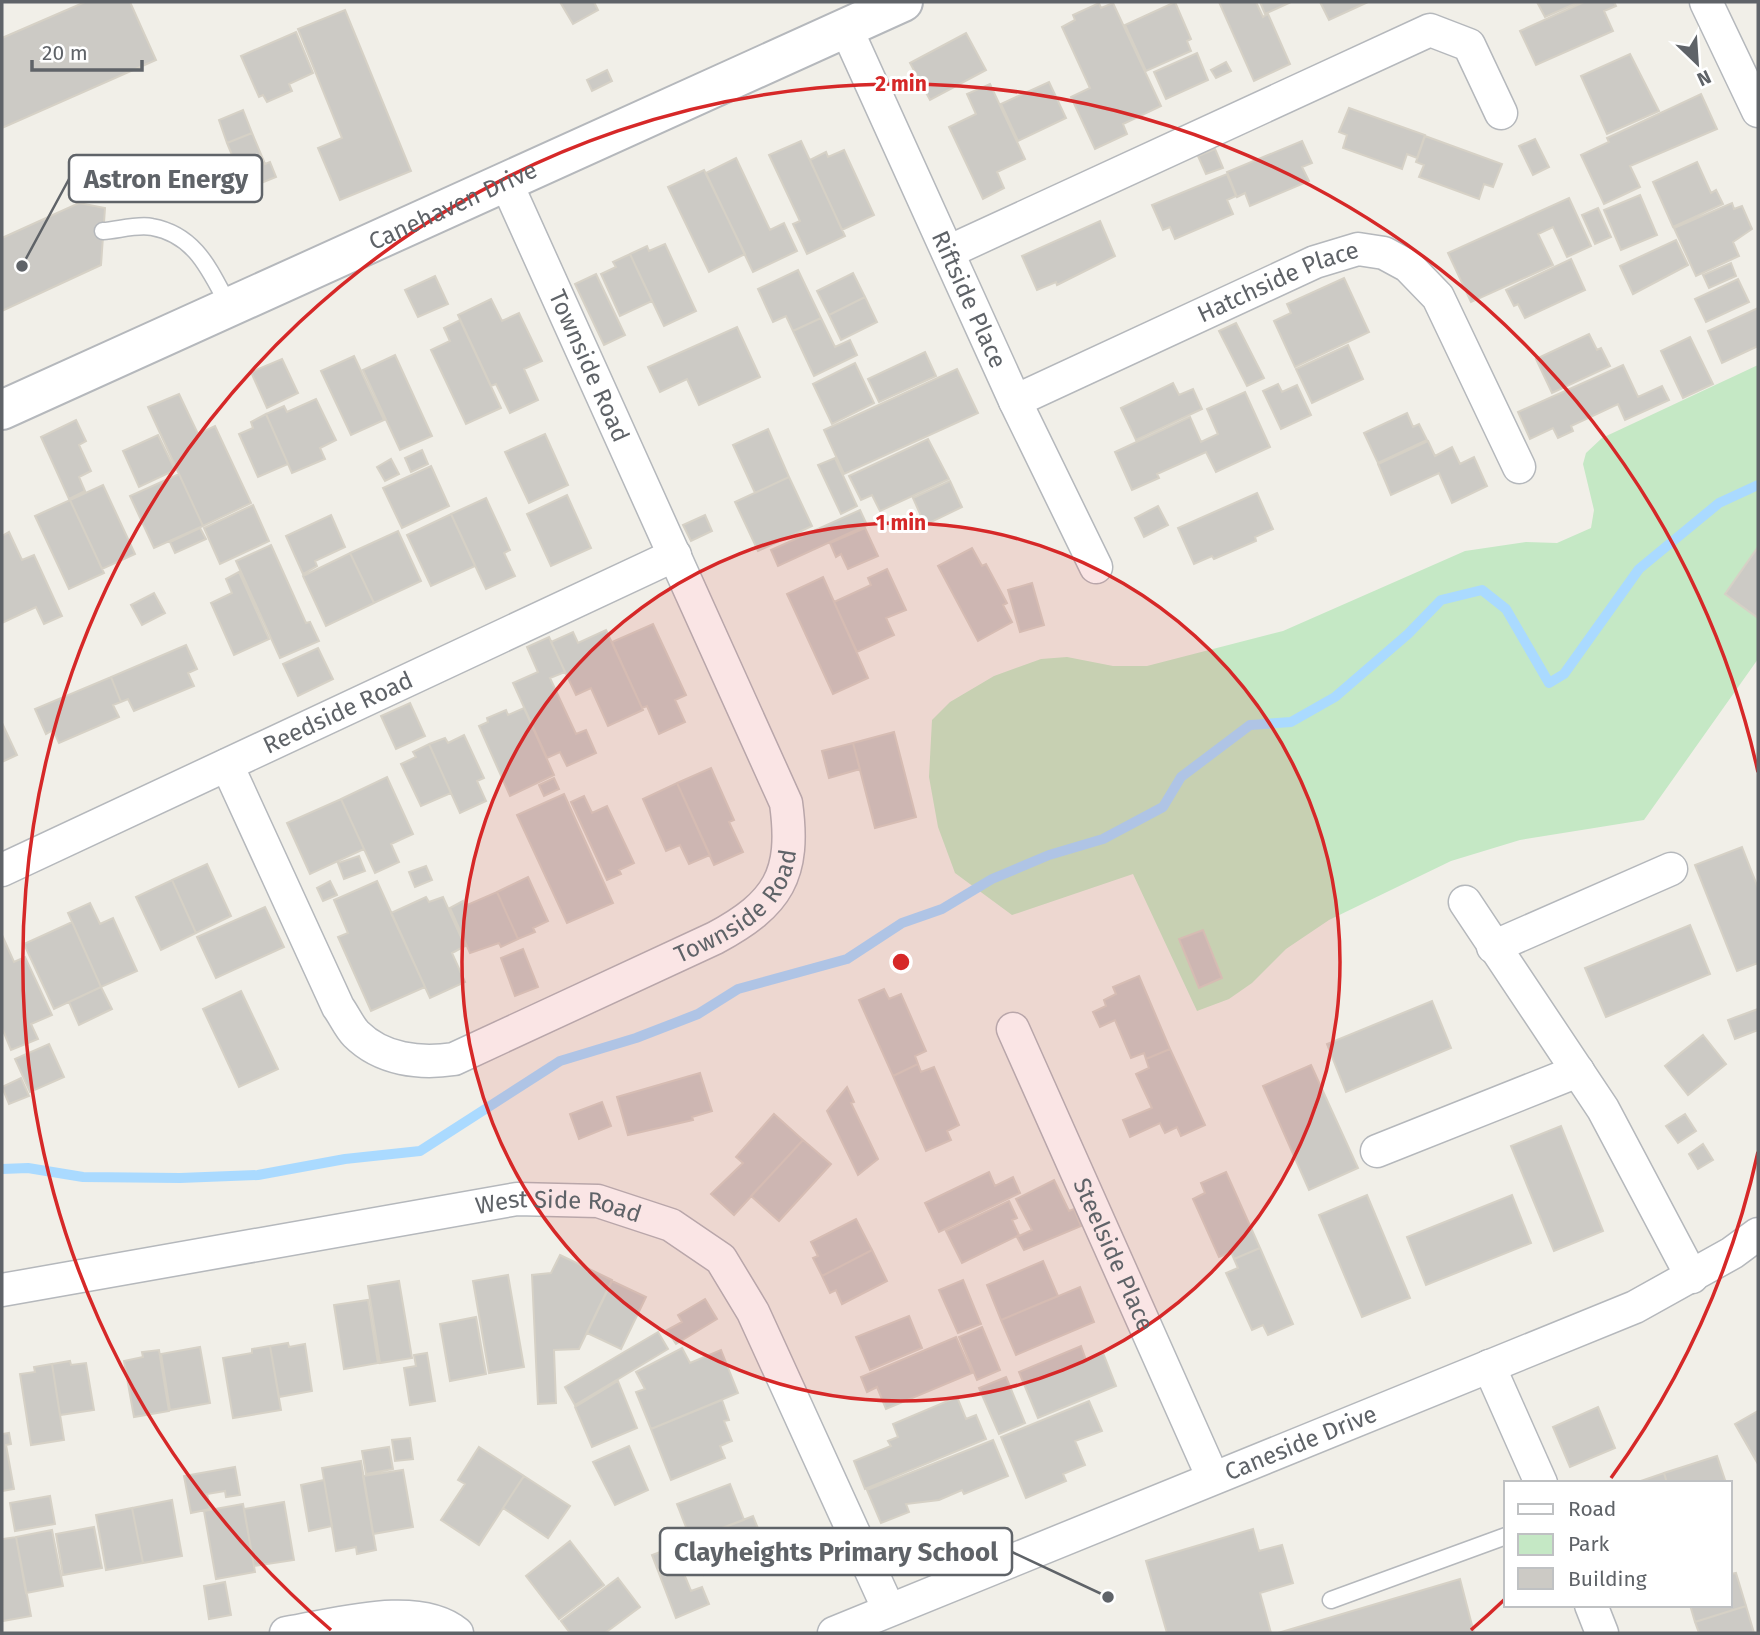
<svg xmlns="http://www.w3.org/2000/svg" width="1760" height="1635" font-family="'Fira Sans',sans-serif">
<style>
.green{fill:#c5e8c5}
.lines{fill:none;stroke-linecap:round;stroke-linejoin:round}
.stream{stroke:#aadaff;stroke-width:10}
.building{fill:#cccac5;stroke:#d6d1c6;stroke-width:2}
.service-casing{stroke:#b5b8bc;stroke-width:19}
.minor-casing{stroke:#b5b8bc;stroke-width:35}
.tertiary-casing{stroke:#b5b8bc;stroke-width:42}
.service{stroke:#fff;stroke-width:16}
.minor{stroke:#fff;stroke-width:32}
.tertiary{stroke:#fff;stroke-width:38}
.ring{fill:none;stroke:#d62828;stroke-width:3.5}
.labels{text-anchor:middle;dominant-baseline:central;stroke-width:6;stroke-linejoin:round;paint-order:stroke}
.street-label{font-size:24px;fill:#5f6368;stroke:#fff}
.centre{fill:#d62828;stroke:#fff;stroke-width:3.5}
.ring-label{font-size:21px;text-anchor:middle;font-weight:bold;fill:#d62828;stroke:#fff;stroke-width:6;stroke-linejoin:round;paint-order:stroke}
.leader{fill:none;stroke:#5f6368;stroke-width:2.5}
.callout-dot{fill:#5f6368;stroke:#fff;stroke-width:2.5}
.callout{fill:#fff;stroke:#5f6368;stroke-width:2.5}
.callout-label{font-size:26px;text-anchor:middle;font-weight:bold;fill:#5f6368}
</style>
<rect width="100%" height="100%" fill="#f1efe8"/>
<!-- green -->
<path class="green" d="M1758 365V659L1644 820 1520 840 1451 861 1329 920 1286 949 1252 983 1229 999 1197 1011 1133 874 1012 915 955 873 938 827 929 777 932 720 950 702 994 676 1041 659 1067 657 1113 666H1147L1283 631 1465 551 1526 542 1557 543 1591 528 1594 510 1583 464 1586 453 1602 438Z"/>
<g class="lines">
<!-- stream -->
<path class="stream" d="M2 1169 28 1168 83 1177 180 1178 258 1175 345 1159 420 1151 560 1061 636 1038 698 1014 738 989 847 959 902 923 942 909 992 879 1049 855 1103 839 1163 807 1181 777 1250 725 1291 722 1335 697 1408 634 1441 600 1482 590 1506 609 1549 683 1564 674 1639 569 1719 503 1758 485"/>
</g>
<!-- building -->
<path class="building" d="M85 2H130L156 60 2 128V38Z
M560 2H594L598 10 573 24Z
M1175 2 1191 39 1187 41 1191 51 1146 71 1125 25Z
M1219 2H1256L1263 17 1268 14 1290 64 1254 81Z
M1260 2H1291L1265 14Z
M1320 2H1368L1329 20Z
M1537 2H1579L1545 17Z
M1584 2H1614L1616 6 1604 11 1613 31 1536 65 1520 31Z
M1099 3 1101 8 1113 3 1161 106 1123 124 1127 134 1095 149 1071 97 1090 88 1062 27 1075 20 1073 15Z
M345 10 411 171 340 200 318 148 342 138 298 29Z
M296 32 313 73 289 84 292 91 267 102 263 95 259 97 241 56Z
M966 33 986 70 930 100 910 63Z
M1197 53 1208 80 1166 99 1154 72Z
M1630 54 1659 111 1607 134 1581 76Z
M1226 62 1231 71 1216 78 1211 70Z
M607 70 612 81 592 91 587 80Z
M1049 82 1066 118 1018 141 1001 104Z
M990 84 1025 159 997 172 1004 188 983 199 949 127 976 114 967 94Z
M1701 94 1717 129 1630 166 1640 187 1604 204 1581 155 1609 142 1607 138Z
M1349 108 1425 135 1417 158 1407 154 1402 169 1343 148 1347 135 1339 132Z
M243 110 252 133 227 143 219 120Z
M252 133 265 164 270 162 276 177 246 189 227 143Z
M1425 136 1502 164 1493 187 1484 184 1479 199 1419 177 1424 165 1416 162Z
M1535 139 1549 167 1533 175 1519 146Z
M801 141 845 236 807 254 793 224 800 221 769 155Z
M1302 141 1312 163 1302 167 1309 181 1250 206 1245 193 1237 197 1227 172Z
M1215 149 1223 168 1206 174 1198 156Z
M844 150 874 215 842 230 810 160 826 152 828 157Z
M736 158 770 230 784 223 797 251 753 272 706 173Z
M1697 162 1711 193 1716 190 1723 204 1673 227 1653 182Z
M704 170 745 254 709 272 668 187Z
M1227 174 1236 196 1227 200 1233 214 1175 239 1170 227 1163 230 1152 205Z
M1640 195 1657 235 1621 250 1604 210Z
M1569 198 1591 246 1567 257 1553 227 1538 234 1553 265 1471 302 1448 253Z
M79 203 105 208 101 265 2 311V238Z
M1732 203 1734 209 1742 206 1752 229 1733 242 1739 256 1696 276 1674 228Z
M1598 208 1611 237 1595 244 1582 215Z
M1100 221 1115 256 1057 285 1056 282 1037 290 1022 256Z
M1676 240 1688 265 1633 294 1620 266Z
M665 244 696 311 664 326 630 254 647 246 649 251Z
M630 254 652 301 620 316 601 274 616 267 613 262Z
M1571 259 1585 290 1525 318 1518 304 1514 306 1506 290Z
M1731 263 1736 276 1709 288 1703 275Z
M798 270 821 318 793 331 786 316 773 322 758 289Z
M853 273 865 297 829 315 817 291Z
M596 274 625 335 604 345 575 284Z
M435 276 448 304 418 317 405 290Z
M1344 278 1369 332 1295 367 1274 321 1291 313 1287 304Z
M1738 279 1749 302 1706 322 1695 299Z
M865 297 877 322 841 340 829 315Z
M491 299 502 321 519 313 542 361 524 369 538 400 510 413 496 384 491 386 458 315Z
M1758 308V346L1722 363 1708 331Z
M821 318 835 347 850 340 857 355 814 376 793 331Z
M460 320 501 408 466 424 431 350 450 341 444 328Z
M1236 323 1264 378 1247 386 1219 331Z
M737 327 760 377 699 405 687 379 660 392 648 367Z
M1589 334 1597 350 1601 348 1610 366 1552 393 1536 359Z
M1690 337 1713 384 1683 398 1661 351Z
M1348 345 1363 379 1312 403 1296 369Z
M925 352 936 376 879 402 868 379Z
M395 355 432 436 400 450 363 370Z
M354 356 384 420 351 435 321 371Z
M282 359 298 393 267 408 251 372Z
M855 363 874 403 832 424 813 384Z
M1623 365 1638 397 1662 386 1669 400 1625 420 1618 404 1571 426 1573 431 1558 438 1553 428 1530 439 1518 412Z
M957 369 978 413 844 474 824 430Z
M1173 383 1179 395 1193 389 1202 409 1136 440 1121 408Z
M1278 384 1282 392 1297 385 1311 415 1281 429 1263 391Z
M1245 392 1270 447 1216 472 1206 452 1157 474 1159 478 1132 490 1115 452 1190 417 1201 442 1218 434 1207 409Z
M179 394 198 434 215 426 251 503 203 526 148 407Z
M316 399 336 440 320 448 325 459 292 473 266 414 284 406 287 412Z
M1407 413 1413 427 1419 424 1427 440 1378 463 1364 433Z
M266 414 288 464 258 477 239 434 253 428 251 422Z
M76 420 86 441 79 445 91 471 79 477 85 491 69 499 41 437Z
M768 429 789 477 755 493 733 445Z
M545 434 568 485 529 503 505 452Z
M158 435 175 470 139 487 123 451Z
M928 439 949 479 880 511 872 495 861 500 849 476Z
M1428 441 1435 456 1452 447 1460 464 1474 457 1487 486 1452 503 1439 473 1391 495 1378 464Z
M422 450 428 464 411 472 405 458Z
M835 458 857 506 841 514 818 465Z
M391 459 399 474 385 481 377 467Z
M431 466 449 506 402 528 383 488Z
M179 474 203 526 154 548 130 496Z
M789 477 812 526 758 551 735 502Z
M950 481 962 507 925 525 913 498Z
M103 485 135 554 102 569 70 500Z
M1257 493 1273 529 1255 537 1256 541 1214 559 1212 556 1194 564 1178 528Z
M567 495 591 548 551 566 527 514Z
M486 498 510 550 504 553 515 576 486 589 451 514Z
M70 500 104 573 69 589 35 516Z
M253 505 269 541 220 564 204 528Z
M1158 506 1168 525 1144 537 1135 518Z
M860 510 867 525 778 566 771 550Z
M451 514 475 566 431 586 407 535Z
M331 515 345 547 315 561 317 566 303 574 286 536Z
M705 515 712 531 691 541 683 525Z
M200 528 206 539 175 553 170 542Z
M865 528 878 556 848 569 841 554 836 557 830 543Z
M398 531 421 581 374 603 350 553Z
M9 532 22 560 34 555 62 616 44 624 36 607 2 623V536Z
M271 545 306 623 310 622 319 641 280 658 236 561Z
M1758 547V618L1725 594Z
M972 548 982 566 986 564 1007 603 1003 605 1012 622 978 641 938 566Z
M350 553 374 603 326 626 303 576Z
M887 569 906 610 886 618 894 635 857 652 834 602 871 585 868 578Z
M239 572 269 639 234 655 211 603 232 593 226 579Z
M823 577 868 678 833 694 787 594Z
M1032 583 1044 625 1020 632 1008 590Z
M154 593 165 613 142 625 131 605Z
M653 624 686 695 675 700 685 722 659 734 647 706 642 708 612 642Z
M606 630 643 710 608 726 591 688 576 695 551 642 573 632 578 643Z
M549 637 565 672 550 678 576 734 586 730 596 753 567 766 560 752 547 758 513 683 538 672 527 647Z
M186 645 197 669 188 673 194 686 134 711 128 699 121 702 111 677Z
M318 648 333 679 298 696 283 664Z
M111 677 121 702 113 705 119 717 59 743 53 730 46 734 35 709Z
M410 703 425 736 396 749 381 716Z
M524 708 554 775 510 796 479 726 488 722 487 718 506 710 508 715Z
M2 723 17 755 2 762Z
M894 732 916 817 875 828 853 743Z
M464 735 484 778 477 781 486 801 460 813 429 744 445 738 448 743Z
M853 743 860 769 829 778 822 751Z
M429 744 451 793 421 806 401 764 416 757 413 752Z
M711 768 734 820 729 822 743 852 714 865 677 783Z
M387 777 413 834 391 844 399 862 375 873 341 799Z
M554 778 559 789 544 796 539 785Z
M677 783 710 855 689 864 680 845 666 851 643 799Z
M564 794 613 903 567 923 517 815Z
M584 796 592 813 607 806 634 863 619 870 621 874 607 880 571 802Z
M341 799 364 849 310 874 287 823Z
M1742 847 1758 888V963L1737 971 1695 865Z
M359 856 365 871 344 879 338 863Z
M207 864 231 916 196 933 172 880Z
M426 866 432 880 415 887 409 872Z
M528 877 548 921 533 928 535 932 518 939 497 892Z
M172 880 196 933 161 950 136 897Z
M330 881 337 895 323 901 317 888Z
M377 881 425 987 371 1011 338 937 348 933 334 900Z
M497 892 518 939 501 947 499 943 470 953 450 908 463 901 465 906Z
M426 897 429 902 443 897 465 946 452 953 465 982 430 998 391 913Z
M90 903 100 924 113 918 137 971 101 987 68 913Z
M265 907 284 947 216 978 197 937Z
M72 922 101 987 54 1009 24 944Z
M1690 925 1710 974 1606 1017 1585 968Z
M1203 930 1222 978 1199 988 1179 939Z
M2 935 14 962 25 957 52 1015 31 1024 38 1039 11 1050 2 1028Z
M523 949 538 987 515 996 501 958Z
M1139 976 1170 1049 1146 1059 1144 1053 1131 1058 1115 1020 1100 1027 1093 1012 1106 1006 1104 1000 1116 994 1113 987Z
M101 987 112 1009 79 1025 69 1002Z
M884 989 889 999 901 994 926 1051 915 1056 918 1064 893 1076 859 1000Z
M241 991 278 1069 239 1087 203 1009Z
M1432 1001 1451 1048 1346 1092 1327 1044Z
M1758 1009V1030L1735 1039 1728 1020Z
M1703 1035 1726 1064 1688 1095 1665 1066Z
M49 1044 64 1077 30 1092 15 1059Z
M1170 1049 1205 1125 1181 1136 1177 1127 1165 1133 1160 1123 1130 1137 1123 1120 1152 1108 1136 1074 1149 1068 1146 1059Z
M918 1064 921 1072 934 1067 959 1125 947 1131 951 1140 926 1151 893 1076Z
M1311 1065 1358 1168 1309 1190 1263 1086Z
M700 1073 712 1111 692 1117 693 1120 628 1135 617 1097Z
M21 1078 29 1096 9 1104 2 1087Z
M847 1087 854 1102 851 1103 878 1159 858 1175 827 1111Z
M602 1102 611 1126 579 1139 570 1114Z
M774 1114 803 1140 734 1215 711 1194 743 1163 736 1157Z
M1685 1114 1696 1131 1678 1143 1666 1126Z
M1561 1126 1603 1231 1554 1251 1511 1146Z
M803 1140 831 1164 779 1221 751 1196Z
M1703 1144 1713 1160 1698 1169 1689 1154Z
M989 1172 995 1186 1013 1177 1020 1193 939 1232 925 1203Z
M1226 1172 1260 1248 1234 1259 1231 1252 1219 1257 1193 1199 1205 1193 1201 1183Z
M1054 1180 1069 1211 1074 1209 1081 1226 1024 1250 1017 1237 1032 1230 1016 1199Z
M1367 1195 1410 1298 1362 1317 1319 1215Z
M1512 1195 1531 1243 1426 1285 1407 1237Z
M1009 1201 1017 1218 1012 1220 1019 1235 962 1263 946 1231Z
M856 1219 872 1250 822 1276 813 1258 818 1256 811 1242Z
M1260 1248 1293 1324 1268 1335 1263 1325 1252 1330 1226 1273 1238 1268 1234 1259Z
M872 1250 887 1281 842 1304 836 1290 830 1293 822 1276Z
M560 1255 612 1280 579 1349 554 1350 556 1403 538 1404 532 1275 551 1273Z
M1043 1261 1058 1296 1001 1320 987 1285Z
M508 1275 524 1367 489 1373 473 1281Z
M963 1280 981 1324 958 1333 939 1290Z
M399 1281 412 1358 380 1363 368 1286Z
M612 1281 646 1297 621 1349 587 1333Z
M1080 1287 1094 1322 1016 1355 1001 1320Z
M705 1299 717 1319 676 1344 667 1330 682 1322 678 1315Z
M368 1300 378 1363 344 1369 334 1305Z
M909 1316 922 1348 870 1370 856 1337Z
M476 1317 486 1374 450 1381 440 1324Z
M982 1327 1000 1370 977 1380 959 1337Z
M658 1332 668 1349 575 1405 565 1387Z
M956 1337 972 1373 886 1409 877 1387 867 1392 861 1377Z
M288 1343 289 1347 305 1344 312 1391 279 1397 270 1346Z
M270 1346 281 1410 233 1418 223 1358 252 1353V1349Z
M1081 1346 1086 1360 1103 1353 1116 1386 1038 1418 1019 1372Z
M200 1347 210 1403 170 1410 161 1354Z
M682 1348 690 1363 721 1350 738 1393 651 1429 636 1392 645 1389 636 1372Z
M159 1350 169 1411 134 1417 124 1361 143 1357 142 1352Z
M427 1353 435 1401 410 1405 404 1368 416 1366 414 1355Z
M70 1361 71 1365 86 1363 94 1410 60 1415 52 1364Z
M52 1364 64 1440 31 1445 20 1374 35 1372 34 1367Z
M1006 1377 1025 1423 999 1434 979 1388Z
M618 1381 637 1428 592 1447 575 1407Z
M957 1397 966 1419 976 1415 986 1439 865 1489 854 1461 891 1446 888 1441 898 1437 893 1424Z
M722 1400 729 1420 724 1421 732 1441 720 1446 725 1458 671 1480 651 1429Z
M1089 1401 1102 1431 1075 1441 1085 1465 1063 1474 1066 1481 1026 1498 1001 1437Z
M1598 1407 1615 1448 1570 1467 1553 1427Z
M1758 1411V1464L1735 1424Z
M9 1433 11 1444 6 1445 14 1489 2 1491V1434Z
M410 1438 413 1459 395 1461 392 1440Z
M993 1440 1008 1476 964 1494 962 1490 939 1500 906 1504 909 1512 881 1523 867 1490Z
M629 1446 648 1490 615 1505 593 1462Z
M389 1447 393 1469 366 1474 362 1451Z
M479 1447 524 1476 479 1545 441 1520 465 1484 458 1480Z
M1717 1456 1726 1483H1667L1664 1473Z
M361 1461 376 1550 357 1554 356 1547 336 1551 322 1468Z
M235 1467 240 1495 226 1497 225 1491 207 1494 210 1509 191 1513 184 1476Z
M403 1470 413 1527 373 1534 363 1476Z
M1664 1473 1667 1483H1635Z
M524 1476 570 1506 548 1538 503 1508Z
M324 1480 332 1526 309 1531 301 1485Z
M730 1484 744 1520 691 1540 677 1504Z
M50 1496 55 1524 15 1531 10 1503Z
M172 1500 182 1556 143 1563 132 1508Z
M284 1502 294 1560 254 1566 244 1509Z
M243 1504 255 1572 216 1579 204 1511Z
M132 1508 143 1563 106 1570 96 1515Z
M753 1516 767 1551 704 1575 691 1540Z
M94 1527 102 1568 63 1575 56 1534Z
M1253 1529 1259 1551 1282 1545 1293 1583 1260 1593 1271 1633H1167L1146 1561Z
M52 1530 63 1586 26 1593 16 1537Z
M16 1537 31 1616 3 1621 2 1539Z
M570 1541 604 1585 559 1619 526 1576Z
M673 1547 691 1591 702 1587 709 1604 676 1618 652 1555Z
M1736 1573 1746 1606 1695 1622 1690 1605H1730V1574Z
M618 1578 640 1607 605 1633H570L561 1621Z
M1460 1579 1474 1633H1278Z
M225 1582 231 1615 209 1619 204 1586Z
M1746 1606 1754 1633H1699L1695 1622Z"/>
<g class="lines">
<defs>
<path id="service" d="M103 231C118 230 138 224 152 227 196 235 210 271 229 306
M1331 1600 1506 1536"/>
<g id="minor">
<path d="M1706 2 1758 111"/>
<path id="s1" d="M846 28 1015 401 1096 567"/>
<path d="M948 252 1430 30 1469 45 1501 113"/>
<path id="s2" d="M1015 401 1315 262 1358 249 1384 253 1408 266 1438 297 1519 467"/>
<path id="s3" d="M227 765 338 1007C344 1015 349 1027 356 1034 382 1060 420 1064 454 1059L715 938C778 904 796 875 786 803L505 180"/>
<path id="s4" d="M2 870 675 555"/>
<path d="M1465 902 1603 1109 1692 1277"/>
<path d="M1493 947 1671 869"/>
<path id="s5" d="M1013 1029 1213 1478"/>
<path d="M1377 1151 1578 1071"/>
<path id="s6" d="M2 1290 517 1199 598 1201 671 1225 721 1259 753 1312 889 1610"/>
<path d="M1489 1366 1541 1483"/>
<path d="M1591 1605 1602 1633"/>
<path d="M286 1633C333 1626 417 1600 457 1633"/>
<path id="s7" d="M834 1633 1635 1307 1732 1253 1758 1234"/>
</g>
<g id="tertiary">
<path id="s8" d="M2 410 903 2"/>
</g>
</defs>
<!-- service casing -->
<use href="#service" class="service-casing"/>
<!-- minor casing -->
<use href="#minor" class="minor-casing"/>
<!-- tertiary casing -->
<use href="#tertiary" class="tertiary-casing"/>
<!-- service -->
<use href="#service" class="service"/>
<!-- minor -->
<use href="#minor" class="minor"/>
<!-- tertiary -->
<use href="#tertiary" class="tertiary"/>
</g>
<!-- distance rings -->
<circle cx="901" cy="962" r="439" fill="#d62828" fill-opacity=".12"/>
<g class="ring">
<circle cx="901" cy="962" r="439"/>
<path d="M1758 1152A878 878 0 0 1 1611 1478M1505 1599A878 878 0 0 1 1471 1630M331 1630A878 878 0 1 1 1758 772"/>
</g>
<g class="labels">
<!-- street labels -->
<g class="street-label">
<text stroke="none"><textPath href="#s8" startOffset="495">Canehaven Drive</textPath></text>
<text stroke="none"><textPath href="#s2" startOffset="289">Hatchside Place</textPath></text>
<text stroke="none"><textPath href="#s1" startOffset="298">Riftside Place</textPath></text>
<text transform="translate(589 366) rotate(66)">Townside Road</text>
<text stroke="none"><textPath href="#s4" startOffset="371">Reedside Road</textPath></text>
<text stroke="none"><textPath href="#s3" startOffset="730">Townside Road</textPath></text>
<text stroke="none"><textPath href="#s6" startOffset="565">West Side Road</textPath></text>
<text stroke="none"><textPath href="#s5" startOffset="247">Steelside Place</textPath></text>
<text stroke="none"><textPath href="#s7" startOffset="504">Caneside Drive</textPath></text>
</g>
</g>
<circle cx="901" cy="962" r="10" class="centre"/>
<g class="ring-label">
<text x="901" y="91">2 min</text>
<text x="901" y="530">1 min</text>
</g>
<!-- callouts -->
<path class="leader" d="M22 266L69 179M1108 1597L1012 1552"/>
<g class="callout-dot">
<circle cx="22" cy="266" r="7"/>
<circle cx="1108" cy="1597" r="7"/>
</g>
<g class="callout">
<rect x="69" y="155" width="193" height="47" rx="7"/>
<rect x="660" y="1528" width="352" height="47" rx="7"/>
</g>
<g class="callout-label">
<text x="166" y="188">Astron Energy</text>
<text x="836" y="1561">Clayheights Primary School</text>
</g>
<!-- border -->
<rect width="1760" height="1635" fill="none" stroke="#5f6368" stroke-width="7"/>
<!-- legend -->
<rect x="1504" y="1481" width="228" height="126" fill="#ffffff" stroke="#bfc1c3" stroke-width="2"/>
<rect x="1518" y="1504" width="35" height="10" fill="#ffffff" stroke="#bfc1c3" stroke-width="2"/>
<text x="1568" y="1516" font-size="21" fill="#5f6368">Road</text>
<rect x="1518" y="1534" width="35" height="21" fill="#c5e8c5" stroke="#bfc1c3" stroke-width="2"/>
<text x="1568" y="1551" font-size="21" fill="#5f6368">Park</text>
<rect x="1518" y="1568" width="35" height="21" fill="#cccac5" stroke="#bfc1c3" stroke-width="2"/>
<text x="1568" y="1586" font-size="21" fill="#5f6368">Building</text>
<!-- north arrow -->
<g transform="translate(1697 63) rotate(155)" stroke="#ffffff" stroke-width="5" paint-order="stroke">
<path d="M0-5L12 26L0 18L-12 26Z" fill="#5f6368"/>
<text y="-10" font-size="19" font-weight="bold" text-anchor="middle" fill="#5f6368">N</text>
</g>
<!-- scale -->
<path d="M32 60v10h110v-10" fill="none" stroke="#5f6368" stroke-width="3.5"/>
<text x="42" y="60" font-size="21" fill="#5f6368" stroke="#ffffff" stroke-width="5" paint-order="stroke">20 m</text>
</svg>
